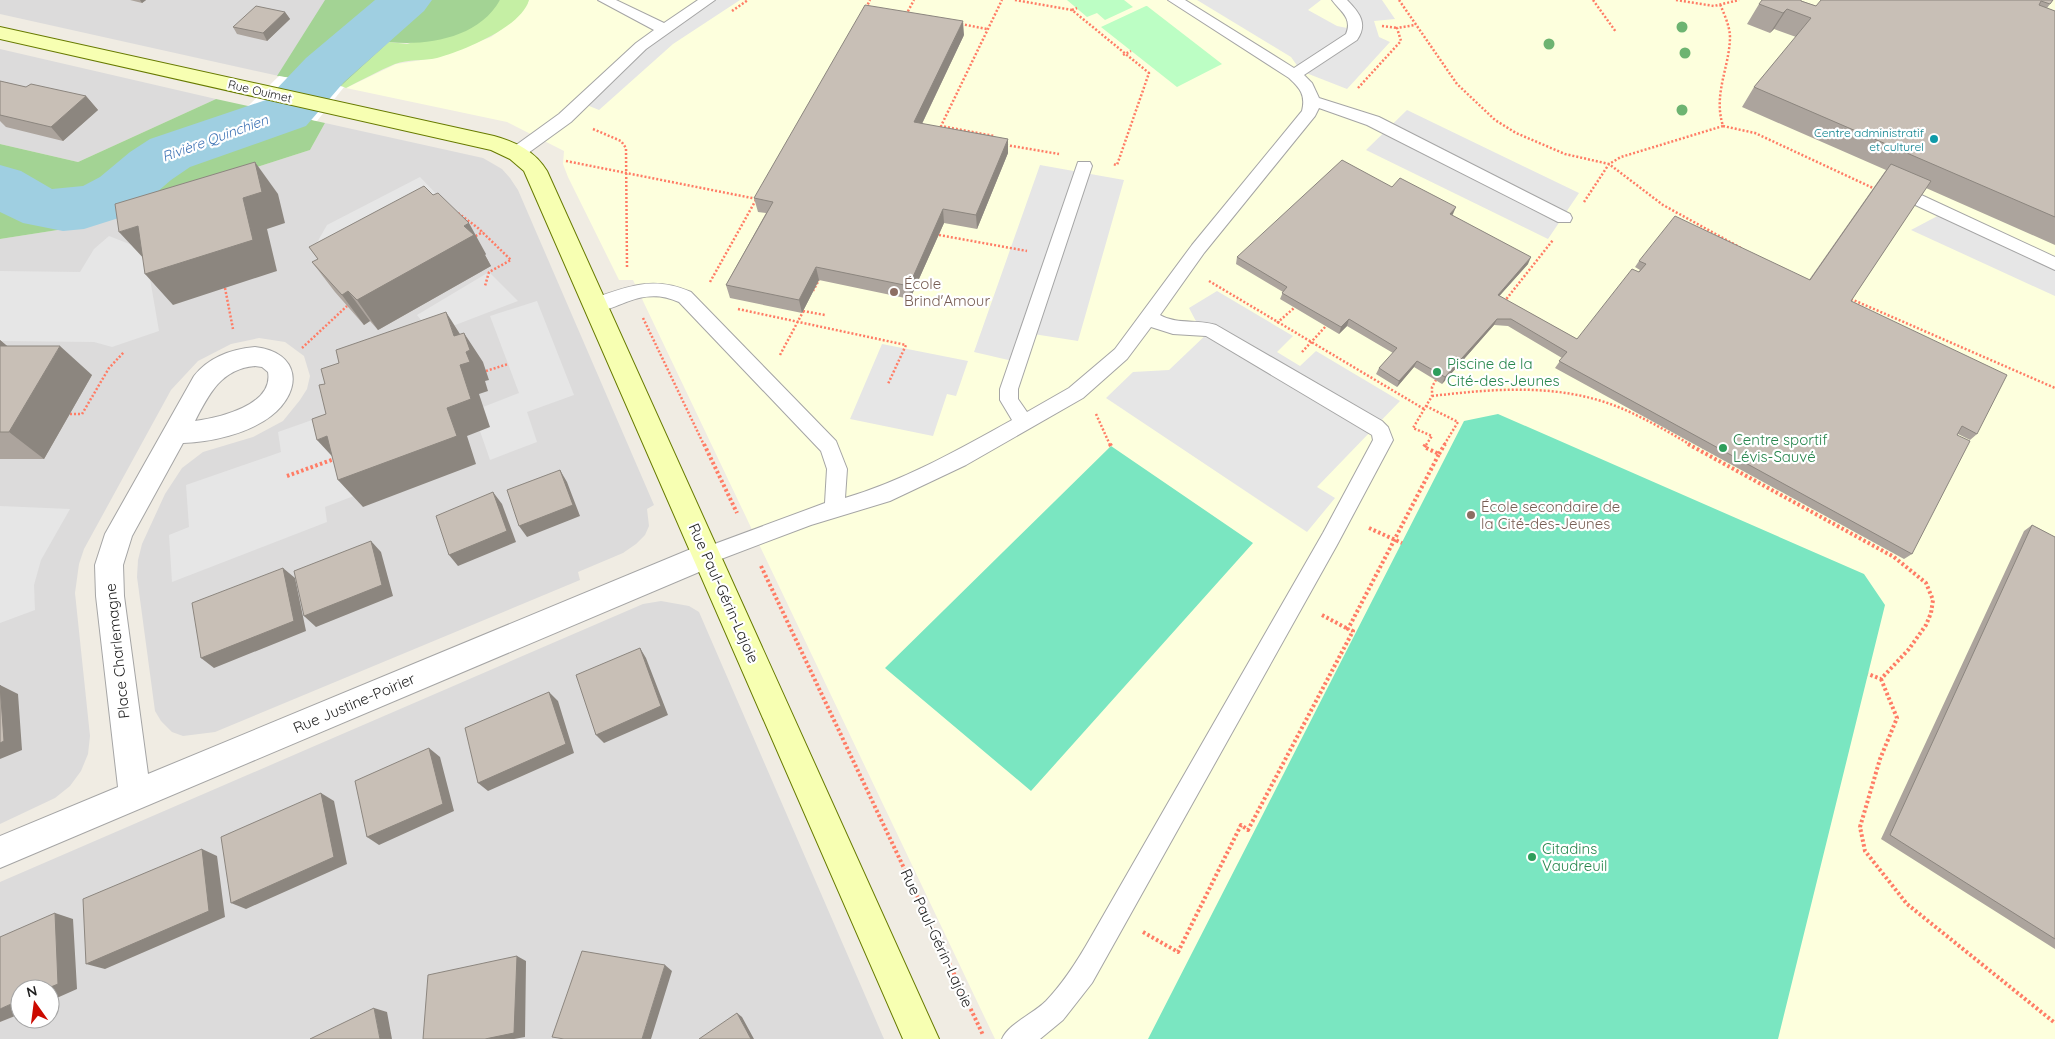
<svg xmlns="http://www.w3.org/2000/svg" width="2055" height="1039" font-family="Quicksand,sans-serif">
<style>
.residential{fill:#dcdbdb;fill-rule:evenodd}
.education{fill:#fdffdd}
.grass{fill:#c5efa4}
.forest{fill:#a3d394}
.park{fill:#bcfec4}
.pitch{fill:#7ae6c1}
.parking{fill:#e6e6e6}
.pier{fill:#fff}
.lines{fill:none;stroke-linecap:round;stroke-linejoin:round}
.river{fill:#9fcfe1;fill-rule:evenodd}
.lane-casing{stroke:#a5a5a5;stroke-width:2}
.street-casing{stroke:#a5a5a5;stroke-width:2}
.secondary-casing{stroke:#677a00;stroke-width:2}
.path-far1{stroke:#ff7c65;stroke-width:2.5;stroke-dasharray:2 2;stroke-linecap:butt}
.path{stroke:#ff7c65;stroke-width:4;stroke-dasharray:2.5 2.5;stroke-linecap:butt}
.lane{fill:#fff;fill-rule:evenodd}
.street{fill:#fff;fill-rule:evenodd}
.secondary{fill:#f7ffb2;fill-rule:evenodd}
.tree{fill:#6db471}
.wall{fill:#aca49d}
.shaded-wall{fill:#8c867f}
.building{fill:#c8bfb6;stroke:#8c867f}
.culture-dot{fill:#0f9aa8;stroke:#fff;stroke-width:2}
.education-dot{fill:#8d6e63;stroke:#fff;stroke-width:2}
.leisure-dot{fill:#2e9e5b;stroke:#fff;stroke-width:2}
.labels{text-anchor:middle;dominant-baseline:central;stroke-width:4.5;stroke-linejoin:round;paint-order:stroke}
.far-street-label{font-size:12px;fill:#1e1e1e;stroke:#fff}
.far-culture-label{font-size:12px;fill:#0d838f;stroke:#fff;text-anchor:end}
.far-water-label{font-size:14px;font-style:italic;fill:#4276b6;stroke:#fff}
.education-label{font-size:15px;fill:#785e54;stroke:#fff;text-anchor:start}
.leisure-label{font-size:15px;fill:#27864d;stroke:#fff;text-anchor:start}
.street-label{font-size:15px;fill:#1e1e1e;stroke:#fff}
</style>
<rect width="100%" height="100%" fill="#f0ece3"/>
<!-- residential -->
<path class="residential" d="M0 0H395L279 76 0 14Z
M0 49 216 99 78 162 0 144Z
M325 123 483 158 502 169 510 178 518 190 654 505 647 509 649 526 645 535 636 544 623 553 578 572 580 580 215 732 183 736 172 732 161 721 155 711 137 577 138 560 142 544 165 494 182 468 203 452 253 437 283 421 300 400 307 389 310 376 304 356 285 342 259 338 231 344 198 361 171 390 84 549 79 564 75 593 90 736 88 754 81 771 70 786 55 798 0 824V239L64 229 310 150Z
M661 601 689 606 699 612 884 1039H0V882L643 604ZM20 989H50V1019H20Z"/>
<!-- education -->
<path class="education" d="M529 0H2055V1039H995L633 280H619L568 177 563 164 564 151 507 122 346 88 396 64 435 58 491 37 511 22 527 5Z"/>
<!-- grass -->
<path class="grass" d="M500 0H529C521 28 462 51 437 58 423 61 408 59 395 64 378 71 362 80 346 88L341 86 389 42 407 44 478 22Z"/>
<!-- forest -->
<path class="forest" d="M325 0H500C479 38 427 46 389 42L341 86 277 76Z
M216 99 325 123 310 150 64 229 0 239V144L78 162Z"/>
<!-- park -->
<path class="park" d="M1067 0H1124L1133 7 1105 20 1097 13 1087 17Z
M1146 6H1147L1222 64 1177 87 1101 27Z"/>
<!-- pitch -->
<path class="pitch" d="M1498 414 1864 574 1885 605 1778 1039H1148L1464 421Z
M1111 446 1253 543 1031 791 885 668Z"/>
<!-- parking -->
<path class="parking" d="M708 0H740L673 44 599 110 582 103 641 46Z
M1197 0H1321L1308 10 1337 26 1357 30 1339 0H1382L1395 19 1374 21 1379 37 1390 42 1347 89 1301 71 1291 57Z
M1407 110 1579 193 1548 239 1366 150Z
M1040 165 1124 180 1078 341 1027 333 1017 362 974 352Z
M420 177 445 203 315 246 327 225Z
M1945 212 2055 264V296L1911 230Z
M109 236 145 250 159 331 112 347 94 342 0 341V271L80 272 94 249Z
M489 272 518 301 432 334 417 315Z
M1217 291 1293 336 1277 352 1300 366 1316 351 1400 401 1317 487 1335 498 1307 532 1106 398 1133 372 1169 370 1210 331 1199 327 1189 308Z
M537 301 574 395 527 412 537 442 490 460 480 431 483 407 519 393 490 316Z
M882 344 968 361 956 396 947 394 933 436 850 419Z
M332 413 359 494 325 507 327 522 172 582 169 535 189 527 186 485 281 452 278 432Z
M0 506 70 509 41 560 34 585 35 610 0 623Z"/>
<!-- pier -->
<path class="pier" d="M279 76 344 87 317 121 248 106Z"/>
<g class="lines">
<!-- river -->
<path class="river" d="M375 0H432L424 11 344 82 306 126 190 167 171 180 142 205 125 216 84 229 63 231 23 223 0 212V165L21 171 52 189 83 186 100 177 130 152 150 139 266 100 306 58Z"/>
<defs>
<path id="lane" d="M598 0H616L664 23 698 0H715L646 49 571 122 524 156H512L510 152 512 148 559 114 636 43 654 30Z
M1168 0H1185L1294 68 1346 34C1353 18 1340 11 1332 0H1347C1360 13 1368 24 1357 40L1304 75 1312 83 1319 98 1379 117 1570 214 1572 218 1570 222H1558L1367 125 1319 108 1315 116 1204 253 1160 315C1177 325 1198 319 1216 325L1382 421 1388 427 1393 440 1337 545 1092 983 1063 1020 1040 1039H1002C1008 1024 1033 1014 1046 1001 1064 982 1078 960 1091 937L1323 533 1373 440 1372 435 1206 336 1173 334 1151 327 1127 359 1083 398 966 465 890 501 811 525 708 564 701 561 698 555 701 549 825 503 827 469 821 451 679 302C638 283 613 317 589 310L586 305 589 300C627 287 652 275 691 292L836 441 847 469 845 498C905 480 958 450 1012 420L1000 400V389L1078 162H1090L1092 166 1018 389V399L1027 412 1069 388 1115 349 1192 245 1302 111C1306 95 1300 88 1289 78Z
M1917 193 2055 257V270L1911 203 1909 199 1911 195Z"/>
<path id="street" d="M255 347C300 352 304 390 271 416 248 434 211 442 183 443L132 536 123 565 124 596 148 774 698 546 708 543 718 546 722 555 718 564 0 868V836L118 787 96 596 95 565 105 534 194 376C209 357 232 349 255 347ZM255 366 262 367 268 372C274 405 219 418 195 421 209 394 221 369 255 366Z"/>
<path id="secondary" d="M0 27 494 136C516 142 535 151 547 171L939 1039H903L524 171 510 159 491 150 0 39Z"/>
</defs>
<!-- lane casing -->
<use href="#lane" class="lane-casing"/>
<!-- street casing -->
<use href="#street" class="street-casing"/>
<!-- secondary casing -->
<use href="#secondary" class="secondary-casing"/>
<!-- path-far1 -->
<path class="path-far1" d="M1015 0 1072 10 1149 73 1117 165 1112 164
M1399 0 1457 84 1495 120 1516 133 1565 154 1609 164 1663 205 1741 248
M1593 0 1616 32
M1676 0 1714 6 1739 0
M866 8 870 0
M1072 10 1077 8
M732 11 748 0
M906 15 914 0
M961 24 987 29
M1382 26 1397 28
M1123 55 1131 51
M1358 88 1401 41 1397 28 1415 25
M1723 126 1755 133 1873 188
M593 129 621 141 626 148 627 267
M993 139 994 136 941 126 1002 0
M1006 145 1059 154
M566 161 757 199
M1584 202 1609 164 1621 157 1723 126C1713 94 1729 69 1730 38 1730 26 1724 14 1720 4
M458 213 478 228 511 260 489 272 485 286
M939 235 1027 251
M472 238 483 232
M1209 281 1424 409
M710 282 757 198
M225 288 233 329
M813 291 819 280
M1851 299 2055 388
M1504 302 1553 240
M738 309 906 345 888 384
M803 311 825 315
M643 318 704 445
M1277 323 1294 308
M302 348 347 306
M1302 352 1326 326
M780 355 804 310
M486 371 508 364
M1432 396C1501 388 1569 382 1634 414 1653 423 1672 434 1691 445
M1426 406 1458 422 1444 445
M70 414H82L109 368 124 352
M1096 414 1110 445
M1426 445 1432 436 1413 428 1432 396V387L1436 380"/>
<!-- path -->
<path class="path" d="M704 444 737 513
M1110 444 1111 446
M1688 444 1894 557 1926 583 1933 600 1931 613 1926 625 1909 649 1881 679 1868 674
M1439 454 1445 444
M287 476 337 458
M1369 528 1402 543
M761 566 983 1035
M1322 615 1348 629
M1881 679 1897 718 1880 759 1860 827 1865 851 1907 904 2055 1023
M1143 932 1178 952 1241 825 1248 830 1353 631 1348 629 1439 454 1424 447 1426 444"/>
<!-- lane -->
<use href="#lane" class="lane"/>
<!-- street -->
<use href="#street" class="street"/>
<!-- secondary -->
<use href="#secondary" class="secondary"/>
</g>
<!-- trees -->
<g class="tree">
<circle cx="1682" cy="27" r="5.5"/>
<circle cx="1549" cy="44" r="5.5"/>
<circle cx="1685" cy="53" r="5.5"/>
<circle cx="1682" cy="110" r="5.5"/>
</g>
<!-- wall -->
<path class="wall" d="M130 0H146L142 3Z
M2053 0 2047 8 2055 11V245L1926 188 1851 301 1977 434 1970 440 1958 434 1912 554 1904 559 1555 368 1562 358 1508 326 1494 325 1442 384 1414 367 1397 387 1376 374 1379 368 1393 353 1347 326 1339 334 1280 299 1283 292 1236 264 1237 257 1392 187 1453 214 1452 215 1528 264 1499 296 1577 339 1640 270 1635 267 1639 261 1809 280 1886 170 1742 107 1754 87 1796 37 1774 29 1770 33 1747 24 1759 4 1802 1 1816 6Z
M285 12 290 19 267 41 237 34 233 27Z
M964 35 922 124 1008 139V153L977 229 944 223 910 299 819 280 802 313 730 298 726 285 766 213 758 212 754 198Z
M0 81 26 87 86 96 98 110 63 141 6 127 0 121Z
M309 247 486 254 485 255 491 266 378 330 370 321 364 325 335 292 312 262 318 259Z
M0 340 7 346 92 375 44 459H0Z
M2032 525 2055 537V949L1881 839 2024 531Z"/>
<!-- shaded-wall -->
<path class="shaded-wall" d="M140 0H146L142 3Z
M1787 9 1774 29 1770 33 1783 13Z
M285 12 290 19 267 41 263 33Z
M963 21 964 35 916 136 914 122Z
M86 96 98 110 63 141 51 127Z
M1008 139V153L977 229 976 215Z
M255 162 278 194 285 223 267 229 277 271 173 305 145 274 243 198Z
M1456 207 1453 214 1447 221 1450 214Z
M943 209 944 223 910 299 909 286Z
M469 223 486 254 485 255 491 266 378 330 357 300 464 226Z
M138 226 147 262 119 232Z
M1531 257 1528 264 1494 302 1498 295Z
M816 267 819 280 802 313 799 300Z
M348 291 370 321 364 325 342 295Z
M446 312 465 342 464 333 483 362 489 380 485 381 488 391 479 394 490 427 467 436 476 464 363 507 338 480 447 408 460 365 454 336Z
M1349 319 1347 326 1339 334 1341 327Z
M1497 319 1494 325 1442 384 1445 377Z
M0 340 25 361H0Z
M60 346 92 375 44 459 9 432Z
M1417 361 1414 367 1397 387 1399 381Z
M327 436 342 467 317 440Z
M560 470 567 482 580 516 527 537 519 526Z
M493 492 502 504 516 542 458 566 449 555Z
M371 541 381 552 393 596 316 627 304 616Z
M283 568 295 578 306 631 214 668 201 658Z
M640 648 646 658 668 715 604 743 596 735Z
M0 685 18 694 22 750 0 759Z
M549 692 558 701 574 753 488 791 478 783Z
M429 748 440 757 454 811 379 845 367 837Z
M321 793 334 801 347 864 246 909 231 903Z
M202 849 217 856 225 917 105 969 86 964Z
M55 913 73 919 77 989 50 1001V989H46Z
M517 956 526 961 525 1037 514 1039H485Z
M665 965 672 971 651 1039H642Z
M20 1000V1014L0 1022V1009Z
M374 1008 387 1012 392 1039H380Z
M737 1013 742 1017 754 1039H751Z"/>
<!-- building -->
<path class="building" d="M1762 0H1801V1L1816 6 1821 0H2053L2050 4 2041 1 2039 5 2055 11V217L1754 87 1811 18 1787 9 1783 13 1759 4Z
M865 5 963 21 914 122 1008 139 976 215 943 209 909 286 816 267 799 300 726 285 773 202 754 198Z
M256 6 285 12 263 33 233 27Z
M0 81 26 87 31 84 86 96 51 127 0 115Z
M1342 160 1392 187 1400 178 1456 207 1450 214 1531 257 1498 295 1577 339 1632 269 1639 272 1646 264 1639 261 1675 216 1810 280 1891 164 1931 181 1851 301 2007 375 1977 434 1962 426 1957 435 1970 441 1912 554 1559 361 1567 352 1511 319H1497L1445 377 1417 361 1399 381 1379 368 1397 348 1349 319 1341 327 1282 293 1287 287 1237 257Z
M255 162 262 192 243 198 253 240 145 274 138 226 119 232 115 204Z
M424 186 433 195 438 193 469 223 464 226 474 235 357 300 348 291 342 295 312 262 318 259 309 247Z
M446 312 454 336 464 333 470 350 466 352 470 362 460 365 471 399 447 408 457 436 338 480 327 436 317 440 312 419 326 414 319 385 325 384 321 369 339 363 336 350Z
M0 346H60L9 432H0Z
M560 470 573 505 519 526 507 490Z
M493 492 507 531 449 555 436 516Z
M2032 525 2055 537V939L1890 835Z
M371 541 382 585 304 616 294 571Z
M283 568 294 621 201 658 192 603Z
M640 648 661 706 596 735 576 675Z
M0 685 4 741 0 743Z
M549 692 566 744 478 783 465 728Z
M429 748 443 804 367 837 355 781Z
M321 793 334 857 231 903 221 837Z
M202 849 209 911 86 964 83 899Z
M55 913 58 984 46 989H20V1000L0 1009V937Z
M582 951 665 965 642 1039H564L552 1037Z
M517 956 514 1033 485 1039H423L428 975Z
M374 1008 380 1039H310Z
M737 1013 751 1039H699Z"/>
<!-- markers -->
<circle class="culture-dot" cx="1934" cy="139" r="5"/>
<g class="education-dot">
<circle cx="894" cy="292" r="5"/>
<circle cx="1471" cy="515" r="5"/>
</g>
<g class="leisure-dot">
<circle cx="1437" cy="372" r="5"/>
<circle cx="1723" cy="448" r="5"/>
<circle cx="1532" cy="857" r="5"/>
</g>
<g class="labels">
<!-- far-street labels -->
<g class="far-street-label">
<text transform="translate(260 91) rotate(13)">Rue Ouimet</text>
</g>
<!-- far-culture labels -->
<g class="far-culture-label">
<text x="1924" y="132">Centre administratif<tspan x="1924" dy="14">et culturel</tspan></text>
</g>
<!-- far-water labels -->
<g class="far-water-label">
<text transform="translate(215 138) rotate(-20)">Rivière Quinchien</text>
</g>
<!-- education labels -->
<g class="education-label">
<text x="904" y="283">École<tspan x="904" dy="17">Brind'Amour</tspan></text>
<text x="1481" y="506">École secondaire de<tspan x="1481" dy="17">la Cité-des-Jeunes</tspan></text>
</g>
<!-- leisure labels -->
<g class="leisure-label">
<text x="1447" y="363">Piscine de la<tspan x="1447" dy="17">Cité-des-Jeunes</tspan></text>
<text x="1733" y="439">Centre sportif<tspan x="1733" dy="17">Lévis-Sauvé</tspan></text>
<text x="1542" y="848">Citadins<tspan x="1542" dy="17">Vaudreuil</tspan></text>
</g>
<!-- street labels -->
<g class="street-label">
<text transform="translate(724 593) rotate(66)">Rue Paul-Gérin-Lajoie</text>
<text transform="translate(117 651) rotate(-96)">Place Charlemagne</text>
<text transform="translate(354 703) rotate(-23)">Rue Justine-Poirier</text>
<text transform="translate(937 938) rotate(65)">Rue Paul-Gérin-Lajoie</text>
</g>
</g>
<!-- north arrow -->
<g transform="translate(35 1004) rotate(346)"><circle r="24" fill="#ffffff" stroke="#a5a5a5"/>
<path d="M0-4L9 19L0 12L-9 19Z" fill="#cc0a00"/>
<text y="-8" font-size="14" font-weight="bold" text-anchor="middle" fill="#1e1e1e">N</text>
</g>
</svg>
